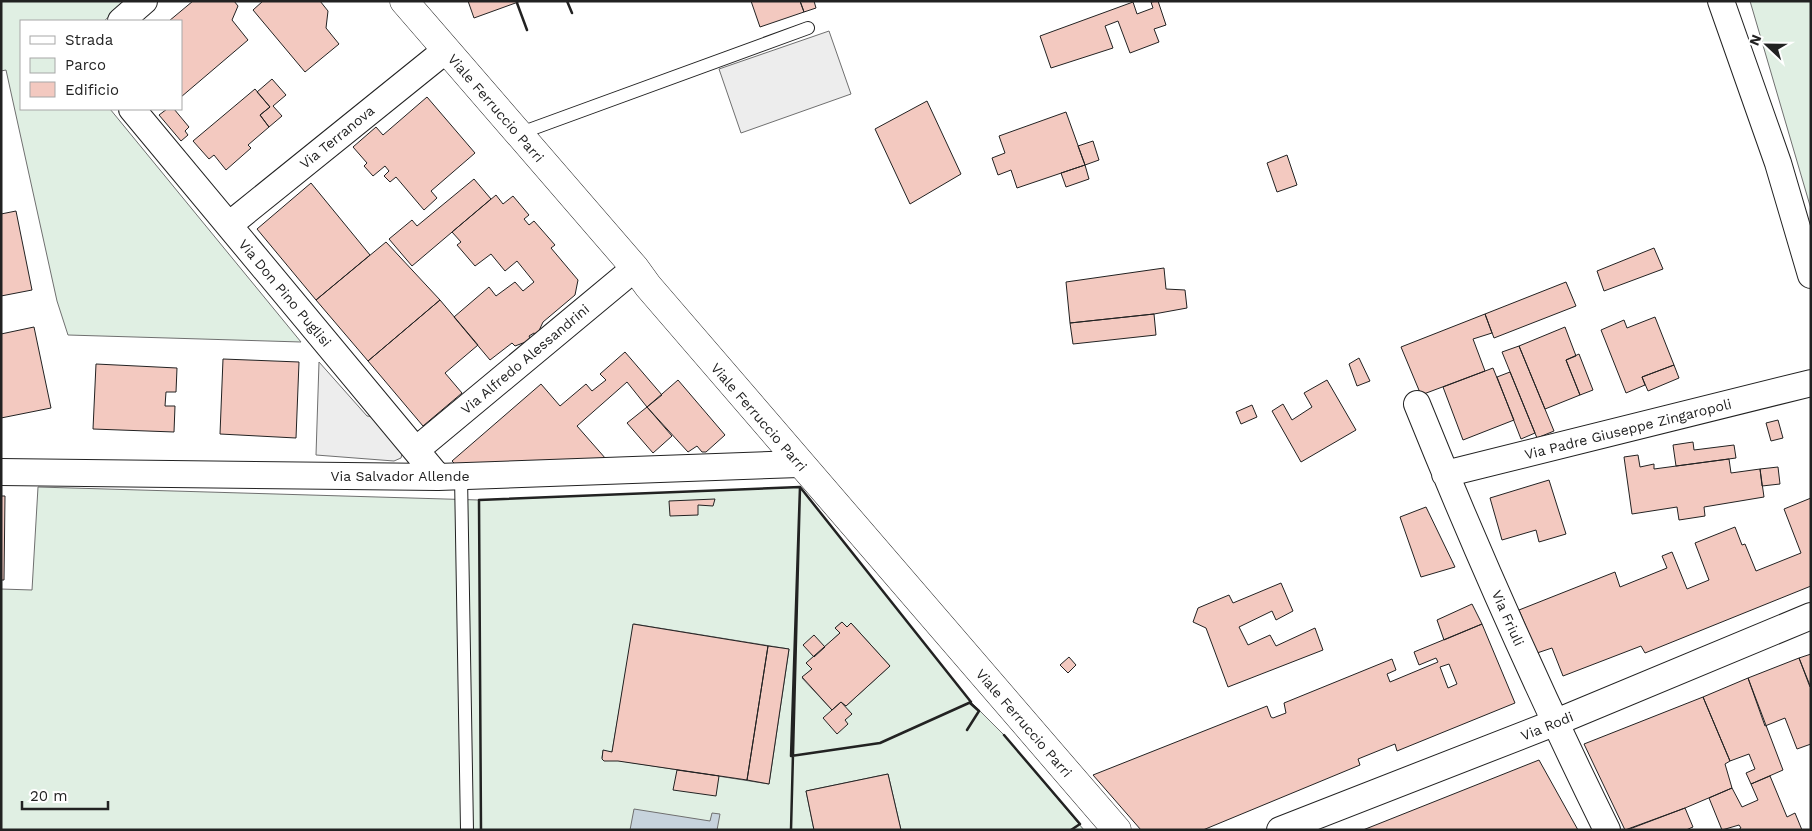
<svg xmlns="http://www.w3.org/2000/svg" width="1812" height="831" font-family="'Work Sans',sans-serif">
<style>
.green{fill:#e0efe3;stroke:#6f6f6f;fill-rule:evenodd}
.parking{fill:#ededed;stroke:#6f6f6f}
.water{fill:#c7d3dd;stroke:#6f6f6f}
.building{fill:#f3c9c0;stroke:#222;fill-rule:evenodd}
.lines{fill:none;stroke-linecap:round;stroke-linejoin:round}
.service-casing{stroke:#222;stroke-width:14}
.minor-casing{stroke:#222;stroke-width:28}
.tertiary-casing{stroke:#222;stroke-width:29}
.service{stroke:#fff;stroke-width:12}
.minor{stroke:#fff;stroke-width:26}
.tertiary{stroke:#fff;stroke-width:28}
.wall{stroke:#222;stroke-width:2.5}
.labels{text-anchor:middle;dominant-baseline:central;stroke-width:4;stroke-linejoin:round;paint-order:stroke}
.street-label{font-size:14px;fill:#222;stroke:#fff}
</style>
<rect width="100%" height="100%" fill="#fff"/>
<!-- green -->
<path class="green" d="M1 1H126L104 21H21V109H110L301 342 68 335 57 301 6 70 1 71Z
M1750 1H1811V209Z
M38 487 479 500 800 487 971 702 1004 735 1084 830H901L888 774 806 791 814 830H1V589L32 590ZM842 622 847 627 851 623 890 666 846 706 841 702 832 710 802 678 812 669 807 663 840 633 835 628ZM634 624 789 649 769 784 602 758 603 751 612 752Z"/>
<!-- parking -->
<path class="parking" d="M829 31 851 94 741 133 719 69Z
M319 362 367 416 376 417 403 450 401 458 394 461 316 455Z"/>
<!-- water -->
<path class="water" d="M634 809 710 821 712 813 720 814 717 830H630Z"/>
<!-- building -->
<path class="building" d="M193 1H234L238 6 232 20 248 40 181 97V21H169Z
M263 1H320L328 11 326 28 339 44 305 72 253 10Z
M468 1H521L474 18Z
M751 1H800L804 12 760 27Z
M800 1H814L816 8 804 12Z
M1158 1 1166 25 1154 29 1159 42 1130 53 1118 21 1105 26 1113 48 1051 68 1040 36 1133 2 1137 14 1153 8 1151 2Z
M272 79 286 95 273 106 282 116 269 127 260 115 270 107 257 92Z
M255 89 270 107 260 115 269 127 248 145 251 148 226 170 214 155 209 159 193 141Z
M427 97 475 153 431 191 437 198 424 210 396 177 390 182 384 176 389 171 385 166 373 176 364 166 367 163 353 147 376 127 383 135Z
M927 101 961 174 910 204 875 129Z
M167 109H174L189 127 185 131 188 135 181 141 159 115Z
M1066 112 1085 165 1017 188 1011 170 998 175 992 158 1005 153 999 136Z
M1093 141 1099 160 1085 165 1078 146Z
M1287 155 1297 185 1277 192 1267 163Z
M1085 165 1089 179 1066 187 1061 173Z
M474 179 491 199 412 266 389 239 412 220 417 226Z
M311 183 370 255 316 300 257 229Z
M496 195 503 204 513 196 529 215 524 219 529 225 534 221 555 245 551 248 578 280 575 295 543 322 537 335 534 333 529 336 531 340 515 346 512 343 490 360 454 317 489 287 496 296 515 282 523 291 534 282 517 261 505 271 491 254 475 266 457 245 461 242 452 232Z
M16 211 32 290 1 296V214Z
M386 242 440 300 368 361 316 300Z
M1654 248 1663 269 1604 291 1597 271Z
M1164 268 1166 289 1185 290 1187 308 1154 314 1070 323 1066 282Z
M1566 282 1576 306 1494 338 1485 314Z
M440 300 478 345 445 373 462 393 423 426 368 361Z
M1154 314 1156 335 1073 344 1070 323Z
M1485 314 1492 333 1473 339 1485 371 1421 395 1401 347Z
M1655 317 1674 365 1642 377 1645 385 1626 393 1601 330 1624 320 1627 328Z
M34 327 51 408 1 418V334Z
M1565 327 1576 356 1566 360 1580 395 1545 409 1519 346Z
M1519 346 1554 431 1537 438 1502 352Z
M625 352 662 395 647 407 627 382 577 426 606 459 456 465 452 461 541 384 560 406 586 384 592 391 606 380 600 374Z
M1579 354 1593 390 1580 395 1566 360Z
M1359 358 1370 381 1357 386 1349 364Z
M223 359 299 362 296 438 220 434Z
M96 364 177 368 176 392H166L165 406H175L174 432 93 429Z
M1674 365 1679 378 1648 391 1642 377Z
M1493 368 1514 420 1463 440 1443 387Z
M1510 372 1535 433 1521 439 1497 377Z
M678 380 725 435 706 452H702L697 446 688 452 647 407Z
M1327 380 1356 430 1301 462 1272 411 1283 404 1292 420 1312 407 1304 393Z
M1252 405 1257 417 1241 424 1236 412Z
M647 407 672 436 653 453 627 423Z
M1778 420 1783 438 1771 441 1766 423Z
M1693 442 1694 450 1734 445 1736 458 1676 466 1673 445Z
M1638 455 1640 467 1654 464V469L1729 459 1731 473 1760 469 1764 497 1704 507 1705 516 1679 520 1677 507 1632 514 1624 457Z
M1778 467 1780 484 1762 486 1760 469Z
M1549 480 1566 534 1539 542 1536 530 1502 540 1490 498Z
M1 496H5L4 580H1Z
M1811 498V586L1645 653 1641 646 1563 676 1552 648 1537 653 1519 610 1615 572 1620 587 1667 568 1662 556 1672 552 1687 589 1709 580 1695 543 1735 527 1742 545 1745 544 1756 571 1801 553 1784 509Z
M715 499 713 506 698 505V515L670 516 669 501Z
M1426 507 1455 567 1421 577 1400 517Z
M1281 583 1293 611 1276 620 1272 611 1239 627 1248 645 1270 635 1276 646 1315 628 1323 650 1228 687 1206 628 1193 622 1198 608 1229 595 1233 603Z
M1472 604 1482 624 1444 640 1437 620Z
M842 622 847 627 851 623 890 666 846 706 841 702 832 710 802 677 812 669 806 663 840 633 835 628Z
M633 624 768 646 747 780 618 761H604L602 759 603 750 612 752Z
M1482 624 1515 703 1397 751 1395 744 1358 759 1360 765 1203 830H1141L1093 775 1267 706 1271 717 1273 718 1286 713 1284 703 1392 659 1396 670 1387 674 1390 682 1438 662 1436 658 1419 665 1414 652ZM1449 664 1457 684 1448 688 1440 667Z
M814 635 825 647 814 657 803 645Z
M768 646 789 649 769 784 747 780Z
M1811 654V686L1810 687 1799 658Z
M1069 657 1076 665 1068 673 1060 665Z
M1799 658 1811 688V744L1797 749 1785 718 1765 726 1748 678Z
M1748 678 1783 770 1751 784 1746 773 1755 769 1749 754 1730 761 1703 697Z
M1703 697 1730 761 1725 764 1732 788 1685 808 1625 830 1584 744Z
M841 702 852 714 845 720 848 724 837 734 823 718Z
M1539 760 1578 830H1363Z
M677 770 719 776 716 796 673 790Z
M888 774 901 830H814L806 791Z
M1770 776 1787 817 1795 813 1802 830H1738L1741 828 1739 825 1722 830 1709 798 1732 788 1742 807 1758 800 1751 784Z
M1685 808 1693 827 1686 830H1627Z"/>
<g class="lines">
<defs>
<path id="service" d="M518 134 808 28
M461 476 467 830"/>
<path id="minor" d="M1721 1 1778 163 1811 275
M121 21 144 1
M132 109 438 477
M229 225 446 50
M1417 404C1475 548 1538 690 1607 830
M416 450 635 268
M1 472 438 477 799 464
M1445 474 1811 383
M1280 830 1554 723 1811 616"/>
<path id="tertiary" d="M404 1 635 268 648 286 1117 830"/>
</defs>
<!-- service casing -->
<use href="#service" class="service-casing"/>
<!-- minor casing -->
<use href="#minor" class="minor-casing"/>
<!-- tertiary casing -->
<use href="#tertiary" class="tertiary-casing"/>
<!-- service -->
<use href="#service" class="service"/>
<!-- minor -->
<use href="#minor" class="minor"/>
<!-- tertiary -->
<use href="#tertiary" class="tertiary"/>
<!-- wall -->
<path class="wall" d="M567 1 572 13
M517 3 527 30
M800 487 971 702 880 743 791 756Z
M967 730 979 711 970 703
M1004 735 1080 824 1071 830
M481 830 479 500 800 487 791 830"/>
</g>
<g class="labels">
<!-- street labels -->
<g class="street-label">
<text transform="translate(496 108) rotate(49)">Viale Ferruccio Parri</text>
<text transform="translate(337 137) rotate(-39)">Via Terranova</text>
<text transform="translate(285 293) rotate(50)">Via Don Pino Puglisi</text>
<text transform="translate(525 359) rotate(-40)">Via Alfredo Alessandrini</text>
<text transform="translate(759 417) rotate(49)">Viale Ferruccio Parri</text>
<text transform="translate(1628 429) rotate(-14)">Via Padre Giuseppe Zingaropoli</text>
<text x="400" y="476">Via Salvador Allende</text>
<text transform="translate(1508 618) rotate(66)">Via Friuli</text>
<text transform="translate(1024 723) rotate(49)">Viale Ferruccio Parri</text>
<text transform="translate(1547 726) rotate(-22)">Via Rodi</text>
</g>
</g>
<!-- border -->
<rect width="1812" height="831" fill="none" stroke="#222222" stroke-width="5"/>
<!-- legend -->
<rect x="20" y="20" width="162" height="90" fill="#ffffff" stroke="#a7a7a7"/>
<rect x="30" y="36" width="25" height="8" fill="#ffffff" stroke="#a7a7a7"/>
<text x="65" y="45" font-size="15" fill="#222222">Strada</text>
<rect x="30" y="58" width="25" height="15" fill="#e0efe3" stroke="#a7a7a7"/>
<text x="65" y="70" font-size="15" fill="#222222">Parco</text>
<rect x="30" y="82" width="25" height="15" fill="#f3c9c0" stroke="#a7a7a7"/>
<text x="65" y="95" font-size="15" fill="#222222">Edificio</text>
<!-- north arrow -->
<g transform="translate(1767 45) rotate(292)" stroke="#ffffff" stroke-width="4" paint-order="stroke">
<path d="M0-4L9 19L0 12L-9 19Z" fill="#222222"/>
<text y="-8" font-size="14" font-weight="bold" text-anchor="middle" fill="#222222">N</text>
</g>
<!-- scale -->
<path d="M22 801v8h86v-8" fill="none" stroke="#222222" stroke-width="2.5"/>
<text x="30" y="801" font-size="15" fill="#222222" stroke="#ffffff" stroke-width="4" paint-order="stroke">20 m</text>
</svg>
